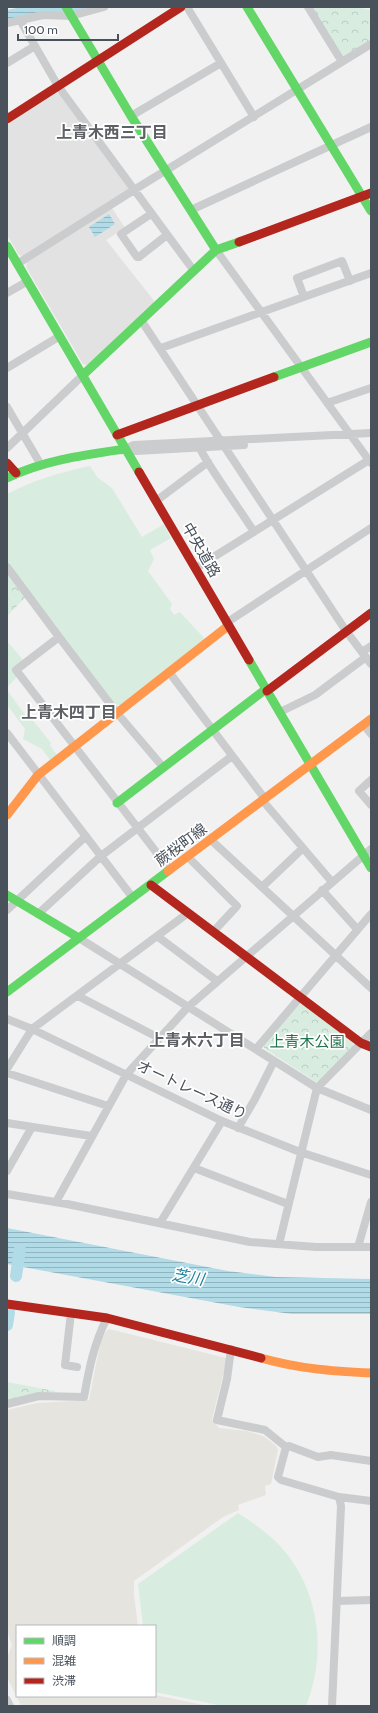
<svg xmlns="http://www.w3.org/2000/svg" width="378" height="1713" font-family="Cabin,'Noto Sans JP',sans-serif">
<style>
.commercial{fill:#e5e4df}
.education{fill:#e3e2e2}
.grass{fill:#d8ede0}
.forest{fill:url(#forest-crowns)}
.water{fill:url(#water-rules)}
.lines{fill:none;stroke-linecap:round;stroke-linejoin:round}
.river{stroke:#b1dbe7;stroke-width:12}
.street{stroke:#cbccce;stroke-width:8}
.fast{stroke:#63d668;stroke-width:9}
.slow{stroke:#ff974d;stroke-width:9}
.jam{stroke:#b3261e;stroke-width:9}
.labels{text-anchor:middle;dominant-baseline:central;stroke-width:3.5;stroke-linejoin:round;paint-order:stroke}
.street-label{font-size:15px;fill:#49525b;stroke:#fff}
.park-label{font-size:15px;fill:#21754c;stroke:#fff}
.neighbourhood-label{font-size:16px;font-weight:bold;fill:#5d6064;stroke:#fff}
.water-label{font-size:16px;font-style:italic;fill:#1c7f9b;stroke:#fff}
</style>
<defs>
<pattern id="forest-crowns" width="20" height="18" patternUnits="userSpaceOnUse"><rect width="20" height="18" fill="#d8ede0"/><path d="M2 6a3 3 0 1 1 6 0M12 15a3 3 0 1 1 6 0" fill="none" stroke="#bbcdc2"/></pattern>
<pattern id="water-rules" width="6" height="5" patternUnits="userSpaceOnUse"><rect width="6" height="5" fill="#b1dbe7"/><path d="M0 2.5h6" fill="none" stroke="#92b4be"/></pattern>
</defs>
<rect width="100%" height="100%" fill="#f1f1f1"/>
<!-- commercial -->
<path class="commercial" d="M109 1329 226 1358V1364L212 1419 219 1428 247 1431 257 1434 265 1437 276 1446 278 1450 271 1484 265 1486 266 1495 238 1505 239 1510 223 1517 134 1581V1596L138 1626H17V1696L155 1695 209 1706H21L7 1677V1658L12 1645 7 1630V1410L37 1403 89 1400 100 1344 105 1333Z"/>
<!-- education -->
<path class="education" d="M56 93 60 94 129 188 128 190 23 256 19 255 7 235V125Z
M112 208 125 228 106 240 155 302 88 365 83 364 26 267 27 262Z"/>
<!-- grass -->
<path class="grass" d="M90 466 98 478 112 488 142 537 164 524 171 538 150 550 154 559 148 571 172 604 170 609 174 615 180 612 205 639 120 705H115L7 563V494C34 480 61 472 90 466Z
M7 641 23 660 12 669 17 677 7 687Z
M7 690 29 720 32 719 51 743 50 745 57 755 50 760 42 749 23 739 25 729 7 705Z
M238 1513C258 1526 278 1540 292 1561 321 1603 325 1659 306 1706H223L155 1692V1626H143L138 1584Z"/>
<!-- forest -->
<path class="forest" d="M310 7H355L371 10V41L345 57 340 56Z
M7 570 27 596 7 616Z
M303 1004 353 1042V1047L319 1081 316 1082 264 1048V1044L298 1005Z
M7 1382 55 1391V1393L7 1401Z"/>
<!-- water -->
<path class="water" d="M21 7H96L76 12 7 21V10Z
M109 214 115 224 95 237 89 227Z
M7 1228 228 1271 276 1277 371 1279V1314H292L239 1307 7 1264Z"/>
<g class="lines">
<!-- river -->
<path class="river" d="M16 1276 20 1249
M7 1325 9 1312"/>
<!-- street -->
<path class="street" d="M187 7 254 117
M308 7 342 62
M20 20 58 86 194 271
M7 23 43 15 71 16 104 7
M7 63 35 46
M131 116 221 63
M191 210 371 127
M151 214 121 234 137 257H139L167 235
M216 250 371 463
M17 264 134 190 371 44
M7 293 28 281
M304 297 297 278 342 261 350 281
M141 320 346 631 371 664
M161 348 371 273
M7 368 60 336
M327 403 371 388
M7 407 41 465
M199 445C200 455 246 518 254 532
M7 448 83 375
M125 449 134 445 371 433
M125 449 136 451 244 445
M156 501 208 462
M7 567 59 637
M196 568 369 460
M226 623 371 528
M362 652 371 646
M169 672 265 799
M280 712 315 695 366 657
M364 725 371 734
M7 733 133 898
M163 767 117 713 59 637 16 670 170 870
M371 780 359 791 371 805
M263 801 332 882
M211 840 371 988
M188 857 237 906 214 931
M262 887 303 848
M322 890 357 929
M7 910 86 836
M38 914 101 856 232 756
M157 936 217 981
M79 938 317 1088 371 1110
M78 996 159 1038
M7 1019 32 1029 222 1121 300 1152 371 1175
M256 1049 371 914
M7 1069 32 1029 188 913
M7 1073 108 1106
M7 1123 91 1136
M238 1128 255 1099 274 1061
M194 1168 288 1204
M7 1171 32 1127
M7 1194 67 1204 250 1242 316 1247H371
M56 1202 126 1075 188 1007 371 849
M160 1223 222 1121
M279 1244 317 1088 371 1033
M358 1247 371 1202
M71 1313 65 1365 77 1367
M231 1349 227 1379 217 1420 265 1430 286 1447 278 1477 281 1480 339 1497 371 1501
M7 1404 39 1396 84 1397C89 1369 94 1343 107 1318
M286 1447 289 1446 318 1457 331 1455 371 1461
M337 1601 371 1600
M7 1700 10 1706
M332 1706 341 1506 339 1497"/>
<!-- fast -->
<path class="fast" d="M66 7 131 116 216 250
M247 7 371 211
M7 246 139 472
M83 375 216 250 239 242
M274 377 371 342
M7 478C45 460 84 455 125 449
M249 660 371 868
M117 803 266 689
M7 895 79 938
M7 992 168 871"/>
<!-- slow -->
<path class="slow" d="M7 815 38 775 228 626
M168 871 371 719
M261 1358C300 1369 331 1371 371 1373"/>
<!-- jam -->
<path class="jam" d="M7 119 181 7
M239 242 371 193
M117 435 274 377
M7 463 16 473
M139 472 249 660
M267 691 371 613
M151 885 361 1043 371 1047
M7 1304 107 1318 261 1358"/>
</g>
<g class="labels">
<!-- street labels -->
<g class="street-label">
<text transform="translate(201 550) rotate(60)">中央道路</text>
<text transform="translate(181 845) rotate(-37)">蕨桜町線</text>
<text transform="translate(192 1090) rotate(25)">オートレース通り</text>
</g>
<!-- park labels -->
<g class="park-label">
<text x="307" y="1042">上青木公園</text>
</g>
<!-- neighbourhood labels -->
<g class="neighbourhood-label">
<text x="112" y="132">上青木西三丁目</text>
<text x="69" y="712">上青木四丁目</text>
<text x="197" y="1040">上青木六丁目</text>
</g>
<!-- water labels -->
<g class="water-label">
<text transform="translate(188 1277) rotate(9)">芝川</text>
</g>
</g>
<!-- border -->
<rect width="378" height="1713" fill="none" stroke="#49525b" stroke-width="16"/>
<!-- legend -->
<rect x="16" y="1625" width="140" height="72" fill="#ffffff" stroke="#b6babd"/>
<rect x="24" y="1638" width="20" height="6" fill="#63d668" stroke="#b6babd"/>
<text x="52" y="1645" font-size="12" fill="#49525b">順調</text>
<rect x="24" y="1658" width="20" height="6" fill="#ff974d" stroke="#b6babd"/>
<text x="52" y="1665" font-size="12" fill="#49525b">混雑</text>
<rect x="24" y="1678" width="20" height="6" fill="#b3261e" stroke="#b6babd"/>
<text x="52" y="1685" font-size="12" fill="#49525b">渋滞</text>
<!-- scale -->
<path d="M18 34v6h100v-6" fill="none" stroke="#49525b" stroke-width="2"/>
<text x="24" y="34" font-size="12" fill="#49525b" stroke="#ffffff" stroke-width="3" paint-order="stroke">100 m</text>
</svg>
